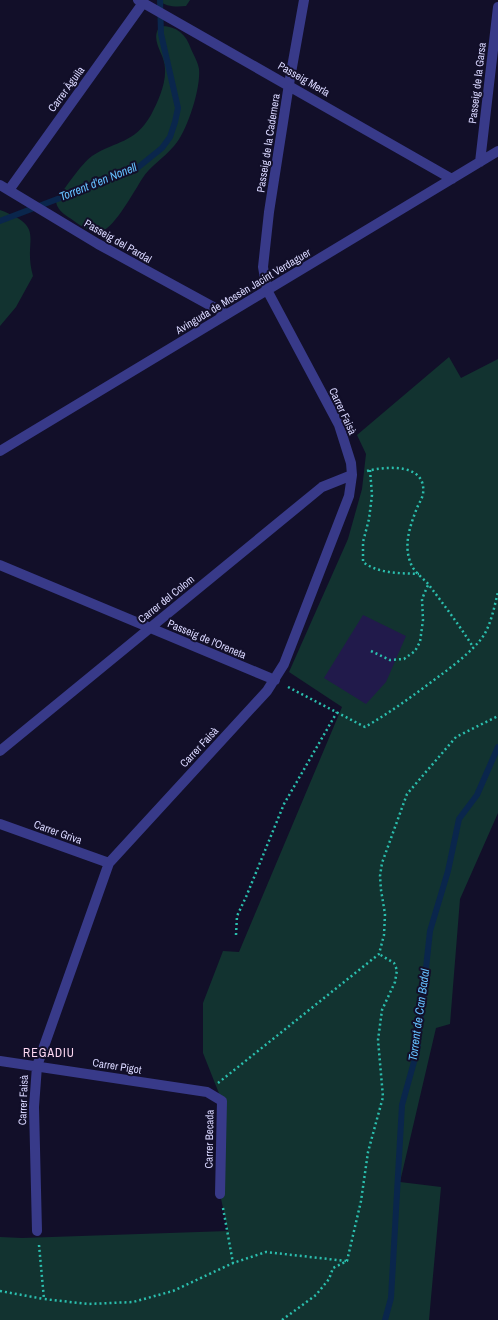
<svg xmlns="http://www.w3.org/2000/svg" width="498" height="1320" font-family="'Archivo Narrow',sans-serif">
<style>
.green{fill:#123330}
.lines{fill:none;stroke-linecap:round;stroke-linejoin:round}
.stream{stroke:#0a264c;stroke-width:6}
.building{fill:#211a4b}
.path{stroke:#2bbfae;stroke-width:2.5;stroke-dasharray:2 3;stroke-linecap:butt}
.minor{stroke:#383a89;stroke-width:10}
.labels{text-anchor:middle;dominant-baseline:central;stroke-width:4;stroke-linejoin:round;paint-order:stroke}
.street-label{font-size:11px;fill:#d9d7ff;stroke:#120f29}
.water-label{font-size:12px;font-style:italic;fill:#65c0ff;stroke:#120f29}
.neighbourhood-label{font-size:12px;letter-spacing:1px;fill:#ffd9f3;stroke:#120f29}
</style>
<rect width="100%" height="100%" fill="#120f29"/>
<!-- green -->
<path class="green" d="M158 0H190L186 6C176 7 166 7 158 0Z
M160 26C177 26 186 34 191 49 194 56 198 62 199 69 201 88 187 132 174 146 164 158 150 166 142 179 135 190 114 228 102 231 91 233 81 226 74 221 66 215 58 212 56 202 62 191 83 162 92 156 117 140 134 144 151 115 158 102 166 84 165 69 165 53 149 41 160 26Z
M0 210C48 228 22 238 33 276L16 307 0 326Z
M449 357 461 378 498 359V813L460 899 450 1024 436 1028 400 1182 441 1187 429 1320H0V1237L22 1238 228 1231 220 1194 222 1101 203 1053V1003L223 951 239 952 342 707 289 672 348 539 362 489 366 454 357 435Z"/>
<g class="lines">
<!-- stream -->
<path class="stream" d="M0 221 136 169 162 148 170 137 175 122 178 108 161 34 160 0
M385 1320 391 1298 402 1105 417 1051 430 931 448 871 459 819 477 795 498 747"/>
</g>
<!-- building -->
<path class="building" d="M363 615 406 636 386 682 366 704 324 678Z"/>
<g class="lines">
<!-- path -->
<path class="path" d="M370 470 372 495 369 519 363 542V562C379 574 400 573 419 574
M367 471C387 466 427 463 423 494 422 499 419 503 417 508 410 526 403 545 411 564 414 572 423 578 429 585 444 605 460 626 473 647
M371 651 390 660 404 659 415 651 420 642 423 620 422 599 428 585
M288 687 365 727C391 712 414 695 438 677 453 666 470 653 482 638 491 625 494 608 498 592
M236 935 237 916 246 897 284 804 337 712
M218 1083 379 954 384 935 385 914 381 890 380 876 382 863 407 794 456 737 498 716
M223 1208 233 1263
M39 1245 44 1299 88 1304 133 1302 173 1291 233 1263 266 1252 346 1261
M0 1291 44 1299
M282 1320 316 1295 329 1279 333 1268 347 1261 361 1201 368 1152 383 1097 378 1040 382 1010 395 982 397 970 394 963 379 954"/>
<!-- minor -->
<path class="minor" d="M138 0 452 179
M480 162 498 7
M0 185 98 244 226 314
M9 190 143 3
M0 451 498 151
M0 565 275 680
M0 751 322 487 352 475
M0 824 109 863
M0 1061 207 1092 222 1101 220 1194
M37 1231 34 1107 37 1066 109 863 267 691 284 664 349 496 352 475 351 463 339 425 267 290 263 267 269 212 289 84 304 0"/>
</g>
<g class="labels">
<!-- street labels -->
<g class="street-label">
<text transform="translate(304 79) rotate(30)">Passeig Merla</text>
<text transform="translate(477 83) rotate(-83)">Passeig de la Garsa</text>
<text transform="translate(66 89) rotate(-54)">Carrer Àguila</text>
<text transform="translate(268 143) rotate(-81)">Passeig de la Cadernera</text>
<text transform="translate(118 241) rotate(30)">Passeig del Pardal</text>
<text transform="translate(243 291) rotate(-31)">Avinguda de Mossèn Jacint Verdaguer</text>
<text transform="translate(343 411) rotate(65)">Carrer Faisà</text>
<text transform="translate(166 599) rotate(-39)">Carrer del Colom</text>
<text transform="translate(207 639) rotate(23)">Passeig de l'Oreneta</text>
<text transform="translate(199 747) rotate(-47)">Carrer Faisà</text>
<text transform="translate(58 832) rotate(20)">Carrer Griva</text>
<text transform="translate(117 1066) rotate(9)">Carrer Pigot</text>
<text transform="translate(23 1100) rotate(-88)">Carrer Faisà</text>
<text transform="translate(209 1139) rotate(-89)">Carrer Becada</text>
</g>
<!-- water labels -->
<g class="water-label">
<text transform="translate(98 182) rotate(-22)">Torrent d'en Nonell</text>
<text transform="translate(419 1015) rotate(-82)">Torrent de Can Badal</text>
</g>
<!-- neighbourhood labels -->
<g class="neighbourhood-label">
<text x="49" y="1053">REGADIU</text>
</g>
</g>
</svg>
